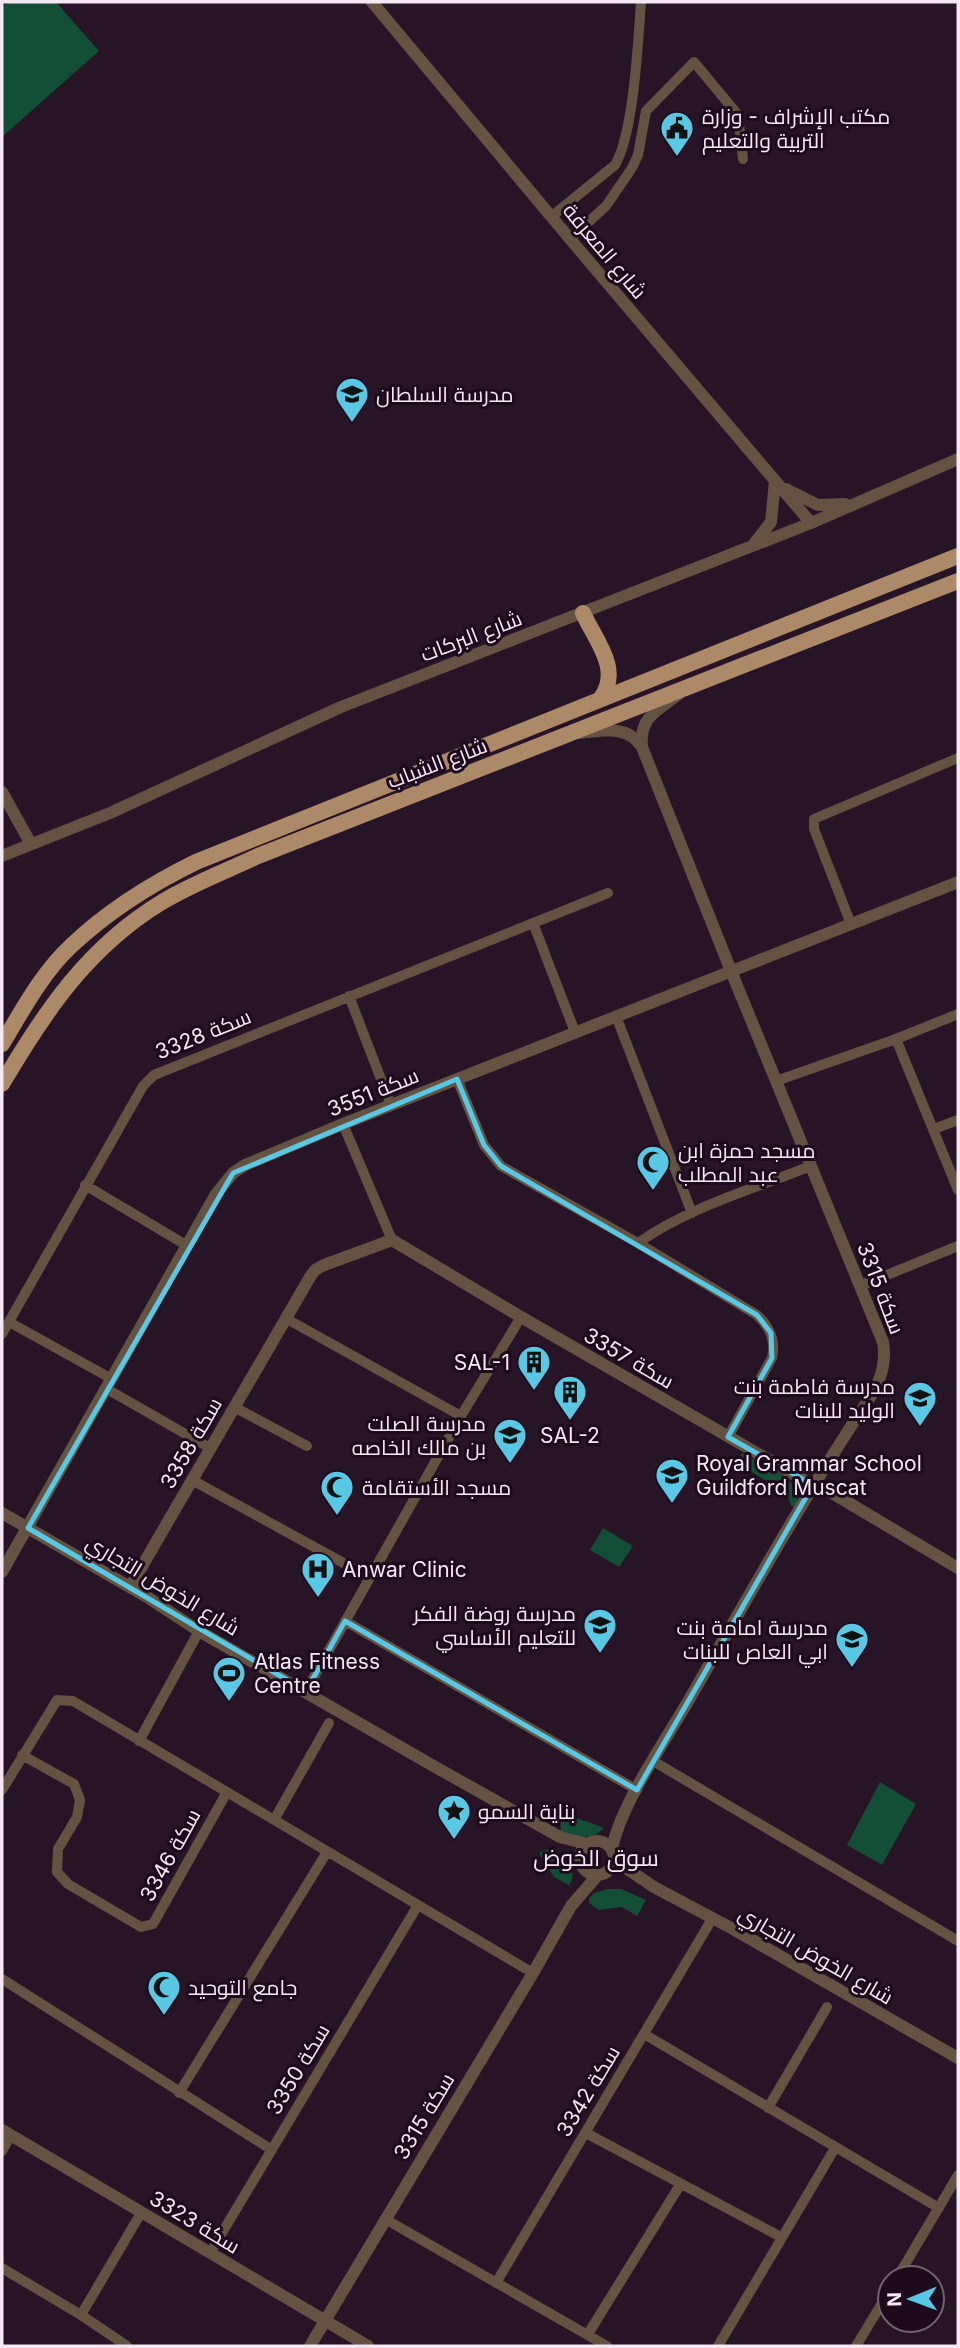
<svg xmlns="http://www.w3.org/2000/svg" width="960" height="2348" font-family="Inter,Cairo,sans-serif">
<style>
.green{fill:#134e36}
.lines{fill:none;stroke-linecap:round;stroke-linejoin:round}
.minor{stroke:#645342;stroke-width:10}
.tertiary{stroke:#645342;stroke-width:12}
.primary{stroke:#ad8a67;stroke-width:16}
.marked{fill:none;stroke:#59c8e4;stroke-width:5;stroke-linejoin:round}
.labels{text-anchor:middle;dominant-baseline:central;stroke-width:6;stroke-linejoin:round;paint-order:stroke}
.poi-label{font-size:21px;fill:#f5e7f3;stroke:#1d0a1c;text-anchor:start}
.street-label{font-size:21px;fill:#f5e7f3;stroke:#1d0a1c}
.neighbourhood-label{font-size:23px;fill:#f5e7f3;stroke:#1d0a1c}
</style>
<rect width="100%" height="100%" fill="#271426"/>
<!-- green -->
<path class="green" d="M8 2H56L99 51 2 137V7Z
M742 1453C761 1464 810 1481 795 1508L791 1506 788 1495 783 1491 737 1463Z
M603 1528 633 1546 619 1567 590 1550Z
M880 1782 916 1804 882 1865 847 1845Z
M563 1814C577 1819 591 1822 604 1828 592 1841 576 1837 561 1833L560 1816Z
M551 1848C563 1856 580 1870 569 1885L554 1877 540 1855V1852Z
M607 1889H621L646 1900 637 1916 622 1907 599 1910 589 1903V1898L594 1893Z"/>
<g class="lines">
<!-- minor -->
<path class="minor" d="M551 217 615 165C634 132 638 42 641 2
M570 239 606 206 632 168 638 155 646 111 694 62 738 115 743 159
M533 923 575 1032
M851 924 814 829V819L958 758
M349 996 391 1105
M616 1016 692 1213
M896 1039 958 1190
M457 1079 484 1145 501 1166 638 1243 757 1315C770 1327 776 1340 772 1358L728 1437
M776 1081 896 1039 958 1014
M343 1124 392 1240
M934 1129 958 1120
M85 1185 186 1245
M638 1243C689 1207 753 1189 811 1166
M860 1286 958 1246
M287 1319 461 1416
M9 1322 112 1379
M2 1334 143 1086 154 1075 608 893
M107 1389 210 1448
M234 1407 307 1446
M192 1480 369 1577
M345 1621 637 1790
M306 1691 461 1416 521 1317
M139 1741 199 1631
M22 1755 74 1784 80 1800 77 1817 58 1849 57 1872 68 1884 141 1927 153 1924 227 1792
M653 1761 958 1941
M2 1790 57 1700 73 1701 533 1973
M274 1820 329 1723
M2 1979 272 2150
M644 2034 939 2208
M179 2093 327 1852
M768 2108 827 2007
M586 2133 781 2237
M2 2151 11 2135
M385 2219 607 2346
M210 2253 418 1905
M2 2268 81 2315 127 2346
M897 2278 958 2175
M496 2283 712 1919
M81 2315 141 2213
M588 2334 680 2185
M718 2346 835 2148
M856 2346 890 2290"/>
<!-- tertiary -->
<path class="tertiary" d="M372 2 570 239 811 523
M786 489 818 505 845 504
M754 544 771 522 775 481
M579 733C603 731 627 724 642 747L731 971 883 1342C886 1361 882 1374 875 1390 808 1489 750 1594 690 1698 666 1740 621 1803 612 1849
M642 746C639 717 658 710 679 694
M2 792 31 844
M2 856 110 813 341 707 811 523 958 459
M2 1513 147 1597 199 1631 437 1768 560 1837 587 1844
M2 1572 216 1194 233 1173 245 1165 343 1124 958 882
M130 1587 310 1277 315 1270 324 1265 392 1240 521 1317 807 1482 832 1493 958 1568
M580 1858a17 17 0 1 1 34 0a17 17 0 1 1-34 0Z
M614 1860 654 1887 733 1929 958 2058
M2 2130 368 2346
M310 2346 533 1973 571 1906 597 1876"/>
<!-- primary -->
<path class="primary" d="M583 613C595 640 622 669 601 698
M2 1044C22 1011 42 973 71 946 108 911 151 884 196 862L958 556
M2 1084C45 1011 88 947 162 902 192 884 226 871 258 856L958 581"/>
</g>
<!-- marked area -->
<path class="marked" d="M457 1079 484 1145 501 1166 757 1315 771 1333 772 1358 728 1437 813 1485 637 1790 345 1621 306 1691 28 1528 233 1173Z"/>
<!-- icons -->
<defs>
<symbol id="civic-pin" viewBox="-11 -11 22 30"><path d="M0 17L-7.5 6A9.5 9.5 0 1 1 7.5 6Z" fill="#59c8e4" stroke="#1d0a1c"/><path d="M-.6-6.5H3V-4.5H.6V-3L4-1V1h2V6H-6V1h2V-1L-.6-3ZM-1.2 2.5V6h2.4V2.5Z" fill="#111"/></symbol>
<symbol id="school-pin" viewBox="-11 -11 22 30"><path d="M0 17L-7.5 6A9.5 9.5 0 1 1 7.5 6Z" fill="#59c8e4" stroke="#1d0a1c"/><path d="M0-5L7-2L0 1L-7-2ZM-4 1L0 2.5L4 1V4Q0 6-4 4Z" fill="#111"/></symbol>
<symbol id="mosque-pin" viewBox="-11 -11 22 30"><path d="M0 17L-7.5 6A9.5 9.5 0 1 1 7.5 6Z" fill="#59c8e4" stroke="#1d0a1c"/><path d="M3.5-4.9A6 6 0 1 0 3.5 4.9A5 5 0 1 1 3.5-4.9Z" fill="#111"/></symbol>
<symbol id="building-pin" viewBox="-11 -11 22 30"><path d="M0 17L-7.5 6A9.5 9.5 0 1 1 7.5 6Z" fill="#59c8e4" stroke="#1d0a1c"/><path d="M-4-6H4V6H1V3H-1V6H-4ZM-2.5-4.3h1.7v1.8h-1.7ZM.8-4.3h1.7v1.8H.8ZM-2.5-1h1.7V.8h-1.7ZM.8-1h1.7V.8H.8Z" fill="#111"/></symbol>
<symbol id="hospital-pin" viewBox="-11 -11 22 30"><path d="M0 17L-7.5 6A9.5 9.5 0 1 1 7.5 6Z" fill="#59c8e4" stroke="#1d0a1c"/><path d="M-5-5h3v3.5h4V-5h3V5h-3V1.5h-4V5h-3Z" fill="#111"/></symbol>
<symbol id="stadium-pin" viewBox="-11 -11 22 30"><path d="M0 17L-7.5 6A9.5 9.5 0 1 1 7.5 6Z" fill="#59c8e4" stroke="#1d0a1c"/><path d="M0-5a6.5 5 0 1 0 0 10a6.5 5 0 1 0 0-10ZM-3.5-1.8h7v3.6h-7Z" fill="#111"/></symbol>
<symbol id="sight-pin" viewBox="-11 -11 22 30"><path d="M0 17L-7.5 6A9.5 9.5 0 1 1 7.5 6Z" fill="#59c8e4" stroke="#1d0a1c"/><path d="M0-6L1.8-2.2L6-1.7L2.9 1.2L3.7 5.4L0 3.3L-3.7 5.4L-2.9 1.2L-6-1.7L-1.8-2.2Z" fill="#111"/></symbol>
</defs>
<g fill-rule="evenodd">
<use href="#civic-pin" x="658" y="109" width="38" height="52"/>
<use href="#school-pin" x="333" y="375" width="38" height="52"/>
<use href="#mosque-pin" x="634" y="1143" width="38" height="52"/>
<use href="#building-pin" x="515" y="1343" width="38" height="52"/>
<use href="#building-pin" x="551" y="1373" width="38" height="52"/>
<use href="#school-pin" x="901" y="1379" width="38" height="52"/>
<use href="#school-pin" x="491" y="1416" width="38" height="52"/>
<use href="#school-pin" x="653" y="1456" width="38" height="52"/>
<use href="#mosque-pin" x="318" y="1468" width="38" height="52"/>
<use href="#hospital-pin" x="299" y="1550" width="38" height="52"/>
<use href="#school-pin" x="581" y="1606" width="38" height="52"/>
<use href="#school-pin" x="833" y="1620" width="38" height="52"/>
<use href="#stadium-pin" x="210" y="1654" width="38" height="52"/>
<use href="#sight-pin" x="435" y="1792" width="38" height="52"/>
<use href="#mosque-pin" x="145" y="1968" width="38" height="52"/>
</g>
<g class="labels">
<!-- poi labels -->
<g class="poi-label">
<text x="702" y="116">مكتب الإشراف - وزارة<tspan x="702" dy="24">التربية والتعليم</tspan></text>
<text x="376" y="394">مدرسة السلطان</text>
<text x="678" y="1150">مسجد حمزة ابن<tspan x="678" dy="24">عبد المطلب</tspan></text>
<text x="510" y="1362" text-anchor="end">SAL-1</text>
<text x="895" y="1386" text-anchor="end">مدرسة فاطمة بنت<tspan x="895" dy="24">الوليد للبنات</tspan></text>
<text x="486" y="1423" text-anchor="end">مدرسة الصلت<tspan x="486" dy="24">بن مالك الخاصه</tspan></text>
<text x="570" y="1435" text-anchor="middle">SAL-2</text>
<text x="696" y="1463">Royal Grammar School<tspan x="696" dy="24">Guildford Muscat</tspan></text>
<text x="362" y="1487">مسجد الأستقامة</text>
<text x="342" y="1569">Anwar Clinic</text>
<text x="576" y="1613" text-anchor="end">مدرسة روضة الفكر<tspan x="576" dy="24">للتعليم الأساسي</tspan></text>
<text x="828" y="1627" text-anchor="end">مدرسة امامة بنت<tspan x="828" dy="24">ابي العاص للبنات</tspan></text>
<text x="254" y="1661">Atlas Fitness<tspan x="254" dy="24">Centre</tspan></text>
<text x="478" y="1811">بناية السمو</text>
<text x="188" y="1987">جامع التوحيد</text>
</g>
<!-- street labels -->
<g class="street-label">
<text transform="translate(605 251) rotate(50)">شارع المعرفة</text>
<text transform="translate(471 636) rotate(-21)">شارع البركات</text>
<text transform="translate(437 763) rotate(-21)">شارع الشباب</text>
<text transform="translate(203 1034) rotate(-22)">سكة 3328</text>
<text transform="translate(373 1092) rotate(-22)">سكة 3551</text>
<text transform="translate(881 1288) rotate(69)">سكة 3315</text>
<text transform="translate(629 1358) rotate(30)">سكة 3357</text>
<text transform="translate(191 1443) rotate(-60)">سكة 3358</text>
<text transform="translate(163 1585) rotate(31)">شارع الخوض التجاري</text>
<text transform="translate(170 1855) rotate(-61)">سكة 3346</text>
<text transform="translate(816 1955) rotate(30)">شارع الخوض التجاري</text>
<text transform="translate(298 2069) rotate(-59)">سكة 3350</text>
<text transform="translate(588 2091) rotate(-59)">سكة 3342</text>
<text transform="translate(424 2116) rotate(-59)">سكة 3315</text>
<text transform="translate(195 2222) rotate(31)">سكة 3323</text>
</g>
<!-- neighbourhood labels -->
<g class="neighbourhood-label">
<text x="596" y="1858">سوق الخوض</text>
</g>
</g>
<!-- border -->
<rect width="960" height="2348" fill="none" stroke="#f5e7f3" stroke-width="7"/>
<!-- north arrow -->
<g transform="translate(911 2299) rotate(269)"><circle r="33" fill="#1d0a1c" stroke="#736272" stroke-width="2"/>
<path d="M0-5L12 26L0 18L-12 26Z" fill="#59c8e4"/>
<text y="-10" font-size="19" font-weight="bold" text-anchor="middle" fill="#f5e7f3">N</text>
</g>
</svg>
